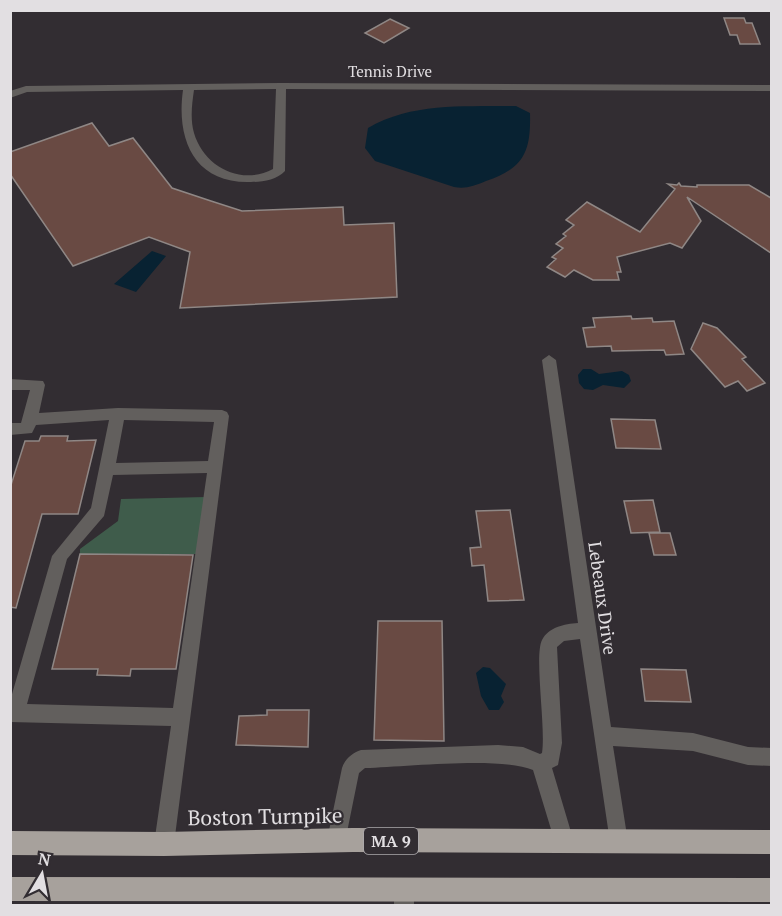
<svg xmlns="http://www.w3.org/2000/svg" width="782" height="916" font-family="'PT Serif',serif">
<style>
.green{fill:#3f5c4b}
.water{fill:#082232}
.building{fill:#694a43;stroke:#8f8785;stroke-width:1.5}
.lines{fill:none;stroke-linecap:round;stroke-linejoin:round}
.minor{fill:#625f5d;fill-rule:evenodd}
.highway{fill:#a7a19c;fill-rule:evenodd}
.labels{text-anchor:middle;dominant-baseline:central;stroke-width:4.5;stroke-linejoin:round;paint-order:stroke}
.far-street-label{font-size:15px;fill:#e2dfe2;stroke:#322d32}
.shield{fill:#322d32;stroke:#adaaad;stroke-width:1.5}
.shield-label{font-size:16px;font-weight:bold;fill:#e2dfe2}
.street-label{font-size:18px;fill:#e2dfe2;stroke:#322d32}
.near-street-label{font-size:21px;fill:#e2dfe2;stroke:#322d32}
</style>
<rect width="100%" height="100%" fill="#322d32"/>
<!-- green -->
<path class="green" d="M206 497 198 554H80V549L118 521 121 499Z"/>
<!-- water -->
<path class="water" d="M516 106 530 113C531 152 524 168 486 181 474 186 466 189 454 187L375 161 365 148 368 128C413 102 465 107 516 106Z
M152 251 166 256 136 292 114 284Z
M583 369H591L599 374 622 371 629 375 631 381 624 388 603 385 593 390 584 389 579 383 578 375Z
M483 667 490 668 506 684 501 696 504 702 499 710H489L481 696 476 673Z"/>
<!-- building -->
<path class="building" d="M724 18H744L746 23H752L760 44H740L737 35H730Z
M390 19 409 28 384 43 365 33Z
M92 123 109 146 133 138 172 188 211 201 242 211 343 207 344 225 394 223 397 297 180 308 190 252 149 237 73 266 10 174V152Z
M679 183 681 186 697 187V185H749L771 198V253L687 197 701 221 682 248 670 243 617 257 621 272H617L619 280H593L574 270 565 277 547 267 556 259 552 257 563 248 556 244 566 236 563 234 574 225 566 220 587 202 640 232 675 189 668 184 677 185Z
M631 316 632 319 652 318 653 322 674 321 684 354 666 355 664 350 612 351 611 346 587 347 583 328 595 327 593 318Z
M703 323 717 328 746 357 742 359 765 383 747 391 738 381 725 387 691 349Z
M611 419 655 420 661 449 616 448Z
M41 436H68L67 441 96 440 78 514H42L16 608 10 607V488L25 441H39Z
M653 500 660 532 631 533 624 501Z
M510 510 524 600 488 601 484 565 472 566 470 548 481 547 476 511Z
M649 533H670L676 555H654Z
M80 554 193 555 176 669H131L130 676 97 675 98 669H52Z
M378 621H442L444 741 374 740Z
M641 669 686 670 691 702 645 701Z
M267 710H309L308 747 236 745 239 716 267 715Z"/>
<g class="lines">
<!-- minor -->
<path class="minor" d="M281 83 772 85V91L286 89 285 171C277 180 262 182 251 182 194 184 176 139 183 90L27 92 10 98V91L26 86ZM276 89 273 169C241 186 204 167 194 133 190 119 192 104 194 90Z
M549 355 556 360 611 727 693 733 748 747 772 748V766L748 765 693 751 613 746 628 842 625 849 618 852 611 849 580 639 564 641 557 647 562 743 558 765 552 768 574 842 571 849 564 852 557 849 533 770C501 756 405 767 365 768L359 773 344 847 337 850 330 847 327 840 342 768C345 759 352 753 361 750L498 745 523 747 540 754 542 753C546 728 534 656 542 640 549 627 564 624 578 623L542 360Z
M10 379 43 381 45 385 39 413 118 408 222 410 227 412 229 416 174 844 171 851 164 854 157 851 154 844 171 726 10 722V701L52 556 91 508 109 420 36 425 32 433 10 435V423H21L30 390H10ZM124 420 214 422 208 461 116 463ZM207 473 173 708 27 704 67 559 104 516 113 475Z
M404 880 411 883 414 890V906H394V890L397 883Z"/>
<!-- highway -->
<path class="highway" d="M353 828 772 830V854L353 852 164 856 10 855V831L164 832Z
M10 877 772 878V902L10 901Z"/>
</g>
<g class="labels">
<!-- far-street labels -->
<g class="far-street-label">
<text x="390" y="71">Tennis Drive</text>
</g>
<!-- shield labels -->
<rect class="shield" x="364" y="828" width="54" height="26" rx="4.5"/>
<g class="shield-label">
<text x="391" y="841">MA 9</text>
</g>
<!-- street labels -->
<g class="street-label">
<text transform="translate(603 598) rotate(82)">Lebeaux Drive</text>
</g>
<!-- near-street labels -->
<g class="near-street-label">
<text transform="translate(265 816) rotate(-1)">Boston Turnpike</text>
</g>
</g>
<!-- border -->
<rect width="782" height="916" fill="none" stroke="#e2dfe2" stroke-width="24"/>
<!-- north arrow -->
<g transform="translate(42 874) rotate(10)" stroke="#322d32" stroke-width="4.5" paint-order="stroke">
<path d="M0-4.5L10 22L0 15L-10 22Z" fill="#e2dfe2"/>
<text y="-9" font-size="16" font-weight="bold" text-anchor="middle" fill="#e2dfe2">N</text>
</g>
</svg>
